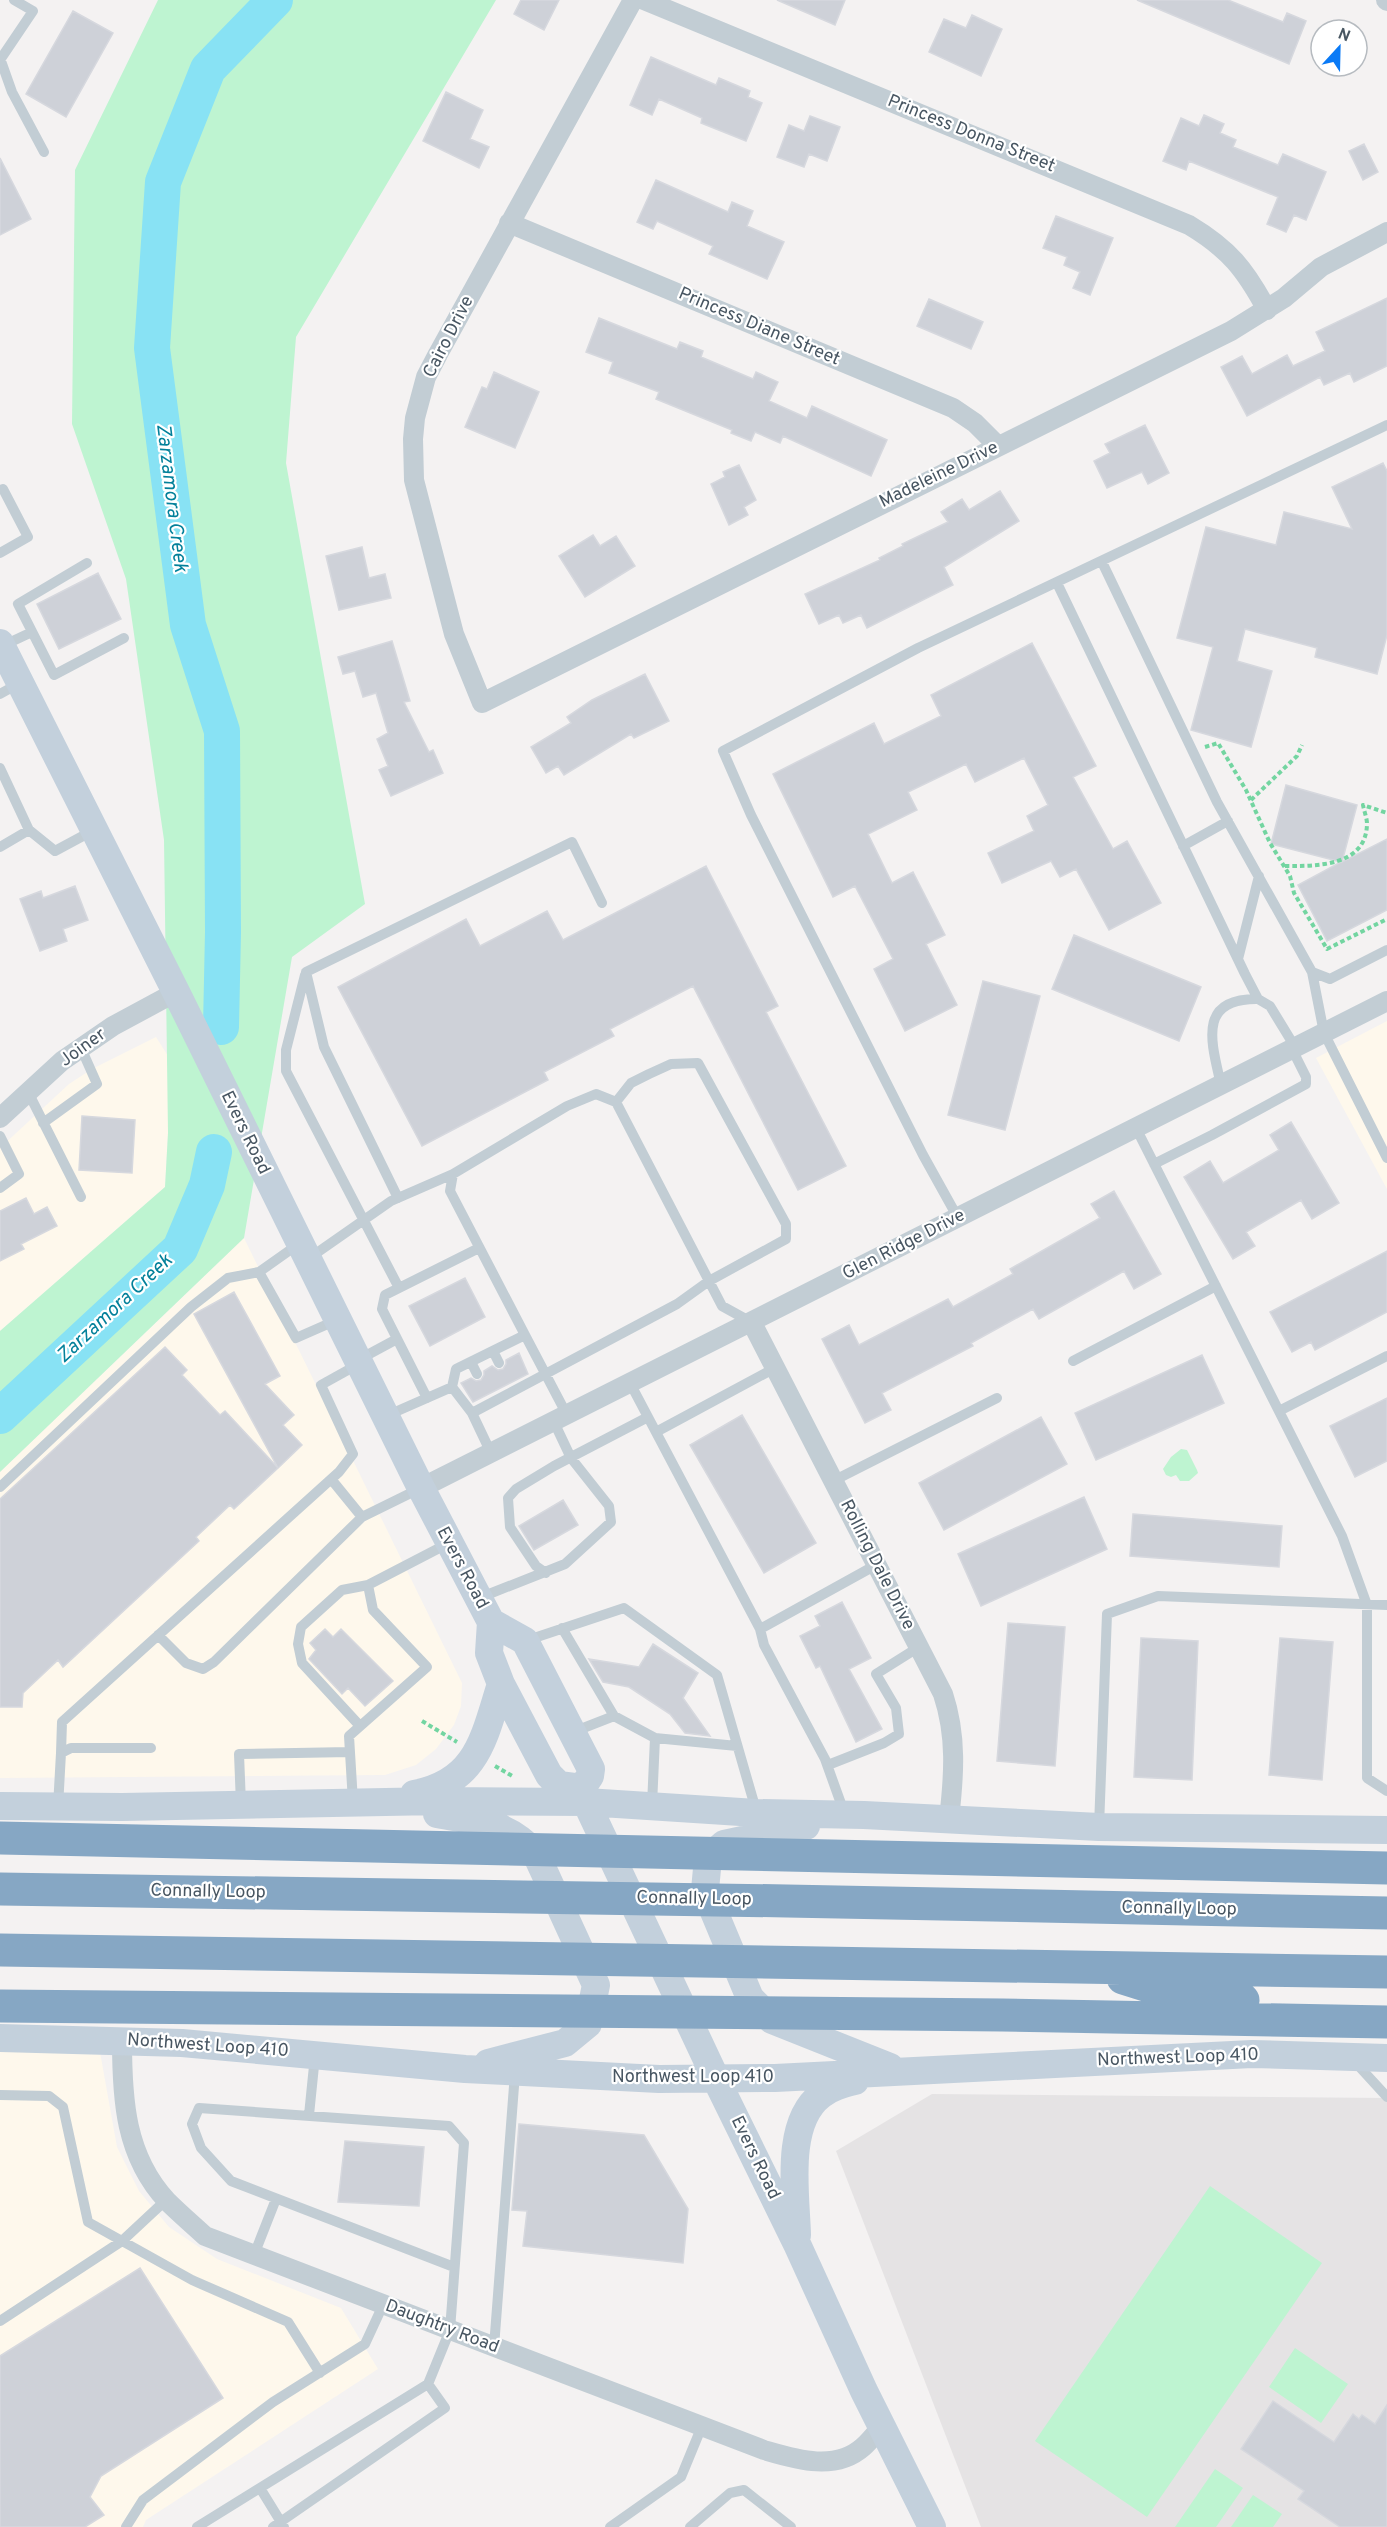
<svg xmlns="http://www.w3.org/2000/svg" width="1387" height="2527" font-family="Overpass,sans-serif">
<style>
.commercial{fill:#fef8ec}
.education{fill:#e5e3e4}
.green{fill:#bef4d1}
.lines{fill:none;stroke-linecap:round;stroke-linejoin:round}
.river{stroke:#88e2f4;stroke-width:36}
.building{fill:#ced1d8;stroke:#d6d8de;stroke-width:1.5}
.path{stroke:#73d5a1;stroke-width:4;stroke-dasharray:4.5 3;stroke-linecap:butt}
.service{stroke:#c2cdd4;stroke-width:10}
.minor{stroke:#c2cdd4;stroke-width:20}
.secondary{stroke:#c3d0dc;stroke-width:28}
.motorway{stroke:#86a7c4;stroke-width:33}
.labels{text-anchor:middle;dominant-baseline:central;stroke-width:4.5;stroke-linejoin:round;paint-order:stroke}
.street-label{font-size:18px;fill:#485662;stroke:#fff}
.water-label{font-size:20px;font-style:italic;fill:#03809a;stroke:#fff}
</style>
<rect width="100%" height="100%" fill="#f4f2f2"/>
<!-- commercial -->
<path class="commercial" d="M1387 1021V1189L1316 1058Z
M156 1037 168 1056V1133L165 1187 0 1331V1148L69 1084 92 1069Z
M244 1238 462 1683 461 1706 454 1725 436 1749 416 1765 385 1775 0 1778V1472Z
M0 2050 100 2052 117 2147 139 2191 169 2227 217 2259 341 2308 378 2369 146 2520 143 2527H0Z"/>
<!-- education -->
<path class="education" d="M932 2094 1387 2098V2527H981L836 2151Z"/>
<!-- green -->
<path class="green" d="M158 0H496L296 337 286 463 365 904 292 957 244 1238 0 1472V1331L165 1187 168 1133 164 840 126 579 72 424 75 170Z
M1181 1449 1187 1450 1197 1470 1198 1473 1189 1481H1180L1176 1475 1171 1477 1166 1475 1163 1469 1171 1457Z
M1210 2186 1322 2263 1147 2517 1035 2441Z
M1295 2348 1348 2384 1321 2423 1269 2387Z
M1215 2469 1243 2488 1216 2527H1175Z
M1253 2495 1282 2514 1273 2527H1231Z"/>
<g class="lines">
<!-- river -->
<path class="river" d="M221 1027 223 932 222 731 188 625 152 348 163 182 208 69 275 0
M0 1416 180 1249 207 1185 214 1152"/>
</g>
<!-- building -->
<path class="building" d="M521 0H559L544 30 514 14Z
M777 0H845L835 25Z
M1137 0H1228L1283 22 1287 13 1306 21 1289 64Z
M73 11 113 33 66 117 26 94Z
M972 15 1002 29 981 76 929 52 944 19 966 28Z
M651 57 716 85 719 78 750 91 748 97 762 103 746 141 701 123 702 118 659 99 652 115 630 105Z
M446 92 483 110 470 139 489 147 479 168 423 141Z
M1204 115 1224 124 1220 133 1236 140 1233 147 1278 165 1283 154 1326 172 1306 220 1294 215 1286 232 1267 224 1278 197 1189 161 1186 170 1163 161 1181 118 1199 126Z
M810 116 840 127 827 161 809 154 804 167 777 157 789 125 804 131Z
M1364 144 1378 172 1363 180 1349 151Z
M0 158 31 219 0 235Z
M656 180 728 212 732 202 753 211 747 226 784 242 767 279 709 254 713 246 657 221 653 229 637 222Z
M1056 216 1113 238 1090 295 1073 288 1080 272 1064 265 1067 257 1043 248Z
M1387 298V366L1354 382 1350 373 1324 385 1320 377 1247 416 1221 367 1242 356 1252 374 1287 355 1293 366 1325 351 1316 332Z
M929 299 983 322 971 349 917 326Z
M599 318 677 349 680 342 703 351 701 357 753 379 756 372 778 382 769 401 807 418 812 406 887 440 871 476 783 436 780 443 755 432 751 441 731 433 732 430 656 399 659 392 609 373 613 362 586 352Z
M494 372 539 392 515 448 465 427 482 387 487 389Z
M1145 425 1169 473 1148 484 1142 472 1107 488 1094 461 1110 453 1105 444Z
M1383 463 1387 471V635L1377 674 1315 657 1317 648 1245 629 1237 661 1272 671 1251 747 1191 730 1213 647 1177 638 1206 527 1276 545 1284 512 1352 529 1332 487Z
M739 465 756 500 744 507 748 515 729 525 711 484 725 477 723 472Z
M1000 491 1019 521 944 567 953 585 867 628 861 615 843 623 839 615 819 624 805 594 880 560 879 558 903 546 902 544 948 522 941 512 962 499 969 510Z
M593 535 600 546 616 536 635 566 585 597 559 556Z
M362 547 369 578 385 574 391 598 339 610 326 556Z
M98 573 121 619 59 649 37 604Z
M392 641 410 701 404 702 429 752 433 750 443 773 391 796 379 770 388 766 377 739 388 733 376 693 363 697 355 671 343 674 338 657Z
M1032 643 1096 766 1073 777 1113 849 1127 841 1161 903 1109 930 1076 869 1060 877 1051 861 1002 883 988 853 1034 831 1027 816 1048 805 1024 758 975 782 966 764 908 792 917 810 868 834 892 883 913 872 945 935 926 944 957 1005 905 1031 874 969 893 959 855 886 833 897 773 774 874 723 884 744 941 716 931 695Z
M645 674 669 721 634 738 631 734 564 775 558 766 546 773 531 747 571 723 567 717 592 700Z
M1286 785 1357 805 1342 862 1387 839V910L1327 941 1298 885 1341 862 1271 844Z
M706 866 778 1006 766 1012 846 1166 798 1190 693 986 610 1029 614 1036 544 1072 548 1080 422 1146 338 987 466 919 480 946 547 911 563 940Z
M75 886 88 920 63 929 67 941 40 951 20 899 41 891 43 898Z
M1074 935 1201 987 1179 1041 1052 989Z
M983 981 1040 996 1005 1130 948 1115Z
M82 1116 135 1120 132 1173 79 1170Z
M1291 1122 1339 1203 1312 1219 1301 1200 1246 1232 1255 1246 1233 1259 1184 1177 1210 1161 1223 1183 1279 1150 1270 1135Z
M1114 1191 1161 1274 1134 1289 1124 1271 1039 1319 1033 1309 971 1343 973 1346 882 1393 891 1410 865 1423 822 1339 849 1325 859 1345 948 1299 953 1307 1013 1274 1010 1269 1100 1218 1091 1204Z
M26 1198 34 1214 47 1207 57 1226 21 1244 24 1249 0 1261V1211Z
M1387 1251V1312L1315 1350 1311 1342 1292 1352 1270 1312Z
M465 1278 485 1317 430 1346 409 1306Z
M234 1292 280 1376 265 1384 294 1415 283 1425 302 1445 278 1468 194 1314Z
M165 1347 187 1370 182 1375 220 1415 225 1411 278 1468 234 1509 230 1505 196 1537 199 1541 63 1667 58 1660 23 1693 22 1707H0V1499Z
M519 1353 528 1374 473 1402 461 1383 471 1378 476 1381 481 1380 484 1375V1371L492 1366 498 1370 503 1369 506 1364V1360Z
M1202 1355 1224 1403 1096 1460 1075 1413Z
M1387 1398V1461L1355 1477 1330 1426Z
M742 1415 816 1543 764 1573 690 1445Z
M1041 1417 1067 1464 944 1530 919 1483Z
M1084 1497 1107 1549 981 1606 958 1554Z
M563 1500 578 1525 534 1550 519 1526Z
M1133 1514 1282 1526 1279 1567 1130 1556Z
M842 1602 871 1658 849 1669 882 1729 856 1742 820 1666 816 1668 800 1636 820 1626 815 1616Z
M1008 1623 1065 1627 1055 1766 997 1761Z
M325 1629 333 1637 341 1629 393 1681 365 1706 348 1688 342 1694 309 1659 316 1650 310 1643Z
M1141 1638 1198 1641 1192 1780 1134 1777Z
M1280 1638 1333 1642 1322 1780 1269 1775Z
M653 1644 698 1673 683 1698 710 1736 685 1733 670 1714 629 1687 603 1682 589 1659 639 1667Z
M519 2124 644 2135 688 2209 683 2263 523 2246 527 2211 512 2210Z
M345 2141 424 2147 419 2206 338 2202Z
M140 2268 223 2398 101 2476 90 2497 104 2515 85 2527H0V2356Z
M1273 2401 1334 2442 1353 2414 1359 2419 1362 2415 1375 2424 1387 2405V2527H1340L1298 2499 1304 2491 1241 2449Z"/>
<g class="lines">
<!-- path -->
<path class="path" d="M1205 747 1218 743 1246 790 1270 843 1290 876 1294 893 1327 949 1387 919
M1251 800 1297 756 1302 745
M1285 866C1316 866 1366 867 1367 824 1367 818 1364 811 1363 805L1387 813
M422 1721 457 1742
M495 1766 514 1777"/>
<!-- service -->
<path class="service" d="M0 60 33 11 14 0
M1 61 12 92 44 152
M0 553 28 537 3 489
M1102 562 1217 802 1312 972 1330 979 1387 950
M87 563 18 604 54 675 124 638
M1057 583 1245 974 1258 999 1270 1006 1295 1047
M2 646 32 632
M0 694 18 684
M0 768 29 830
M1183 846 1228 821
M0 847 29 830 55 851 94 830
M1238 959 1259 876
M1312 972 1324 1033 1387 1158
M305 975 286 1050V1071L399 1288
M1221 1085C1212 1044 1196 998 1258 999
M28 1092 81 1197
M616 1102 722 1306 751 1322
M43 1123 97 1084 81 1048
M1136 1128 1342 1536 1367 1605V1778L1387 1791
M0 1136 19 1174 0 1188
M1154 1164 1212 1135 1306 1084V1077L1292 1049
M398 1198 324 1047 306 972 572 842 602 903
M958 1218 923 1155 751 815 723 751 918 648 1387 425
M308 1259 391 1201 453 1174 567 1106 596 1094 616 1102 631 1083 649 1074 671 1064 698 1063 786 1224V1239L709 1281 677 1304 472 1413 452 1387 456 1369 525 1335 450 1191 453 1174
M259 1272 296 1338 337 1320
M525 1335 567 1415
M493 1351 499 1363
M358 1360 397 1339
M1073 1361 1216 1286
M471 1362 477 1374
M630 1383 760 1629
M427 1398 382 1309 385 1295 479 1248
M1279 1411 1387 1356
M472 1413 491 1453
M386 1416 452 1387
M656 1432 775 1368
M833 1481 997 1398
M0 1487 191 1307 228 1278 259 1272 300 1243
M362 1517 421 1488
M546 1573 536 1566 510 1527 508 1498 516 1489 554 1466 648 1417
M479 1598 565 1564 611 1522 609 1506 571 1458 554 1422
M562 1628 614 1716
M158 1635 186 1663 203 1669 214 1662 362 1517 331 1479
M525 1641 624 1608 717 1675 756 1810
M360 1726 302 1663 298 1644 301 1627 342 1590 368 1585
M573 1732 614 1716 655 1738 652 1805
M655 1738 737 1746
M61 1753 62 1722 339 1472 353 1454 321 1385 357 1365
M828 1765 884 1743 899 1734 896 1708 876 1674 919 1647
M353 1802 349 1736 427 1667 373 1610 368 1585 449 1543
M241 1804 239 1754 350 1752
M58 1807 61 1753 71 1748H151
M844 1812 825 1759 764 1645 760 1629 876 1565
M1099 1827 1107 1614 1158 1596 1387 1605
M1355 2062 1387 2097
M0 2095 49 2096 63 2107 88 2222 192 2280 288 2322 320 2373
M309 2115 315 2056
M254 2255 276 2199
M0 2321 122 2241 166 2200
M494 2347 515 2073
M260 2488 284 2527
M126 2527 143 2500 273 2402 365 2344 383 2305
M197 2527 428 2384 450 2330 464 2143 449 2126 199 2108 192 2124 201 2148 231 2181 454 2267
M273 2527 445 2408 428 2384
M610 2527 681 2477 702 2426
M690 2527 730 2493 744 2490 791 2527"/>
<!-- minor -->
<path class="minor" d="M633 0 438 354 426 377 415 418 413 439 414 480 454 634 482 703 1231 331 1284 298 1321 267 1387 232
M644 0 1189 225C1229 249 1245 269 1267 310
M1386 0 1387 1
M509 223 953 408 975 423 998 446
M0 1118 62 1061 113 1026 176 992
M752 1323 943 1694C957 1736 954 1776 949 1819
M421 1488 1387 1001
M122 2041C122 2099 125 2156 167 2201 179 2213 192 2224 205 2236L764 2450C795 2459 835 2472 863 2447 870 2441 876 2433 882 2426"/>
<!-- secondary -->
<path class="secondary" d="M0 643 176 992 421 1488 491 1622 489 1653 501 1684 549 1775 559 1785 582 1788
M491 1622 525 1641 591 1769 590 1776 582 1788 586 1802 716 2079 797 2244 864 2391 932 2527
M414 1794C478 1782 484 1737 501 1684
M0 1806 122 1807 438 1801 586 1802 756 1813 864 1815 1099 1827 1387 1830
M437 1814C478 1822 506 1821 536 1854L596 1985 588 2024 565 2043 488 2063
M806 1826 724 1844 708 1858 705 1890 750 1998 772 2020 890 2067
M0 2038 182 2043 465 2069 659 2079 775 2078 1252 2054 1387 2058
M797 2235C796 2195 784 2123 821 2095 831 2087 843 2084 855 2081"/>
<!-- motorway -->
<path class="motorway" d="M0 1838 1387 1868
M0 1889 787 1901 1387 1913
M0 1950 1387 1972
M1123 1978 1174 1994 1243 2000
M0 2006 1002 2015 1387 2022"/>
</g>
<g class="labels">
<!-- street labels -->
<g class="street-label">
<text transform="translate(971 134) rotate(22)">Princess Donna Street</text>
<text transform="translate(759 327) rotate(23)">Princess Diane Street</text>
<text transform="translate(449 337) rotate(-63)">Cairo Drive</text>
<text transform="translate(939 475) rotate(-26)">Madeleine Drive</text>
<text transform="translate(83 1048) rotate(-36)">Joiner</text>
<text transform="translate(245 1133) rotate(64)">Evers Road</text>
<text transform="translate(904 1245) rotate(-27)">Glen Ridge Drive</text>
<text transform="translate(877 1565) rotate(63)">Rolling Dale Drive</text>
<text transform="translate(462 1568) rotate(62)">Evers Road</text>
<text transform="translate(208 1892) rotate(1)">Connally Loop</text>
<text transform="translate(694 1899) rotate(1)">Connally Loop</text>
<text transform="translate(1179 1909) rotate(1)">Connally Loop</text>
<text transform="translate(208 2046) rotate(4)">Northwest Loop 410</text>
<text transform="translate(1178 2058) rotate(-2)">Northwest Loop 410</text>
<text x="693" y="2077">Northwest Loop 410</text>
<text transform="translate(755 2158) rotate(64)">Evers Road</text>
<text transform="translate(442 2327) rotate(21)">Daughtry Road</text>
</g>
<!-- water labels -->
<g class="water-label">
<text transform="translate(171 498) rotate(83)">Zarzamora Creek</text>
<text transform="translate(115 1309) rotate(-43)">Zarzamora Creek</text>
</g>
</g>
<!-- north arrow -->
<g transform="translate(1339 48) rotate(22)"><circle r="28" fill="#ffffff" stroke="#b6bbc0" stroke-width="1.5"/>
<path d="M0-4.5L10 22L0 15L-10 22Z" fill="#0a7af6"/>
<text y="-9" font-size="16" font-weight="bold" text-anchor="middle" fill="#485662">N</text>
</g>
</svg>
